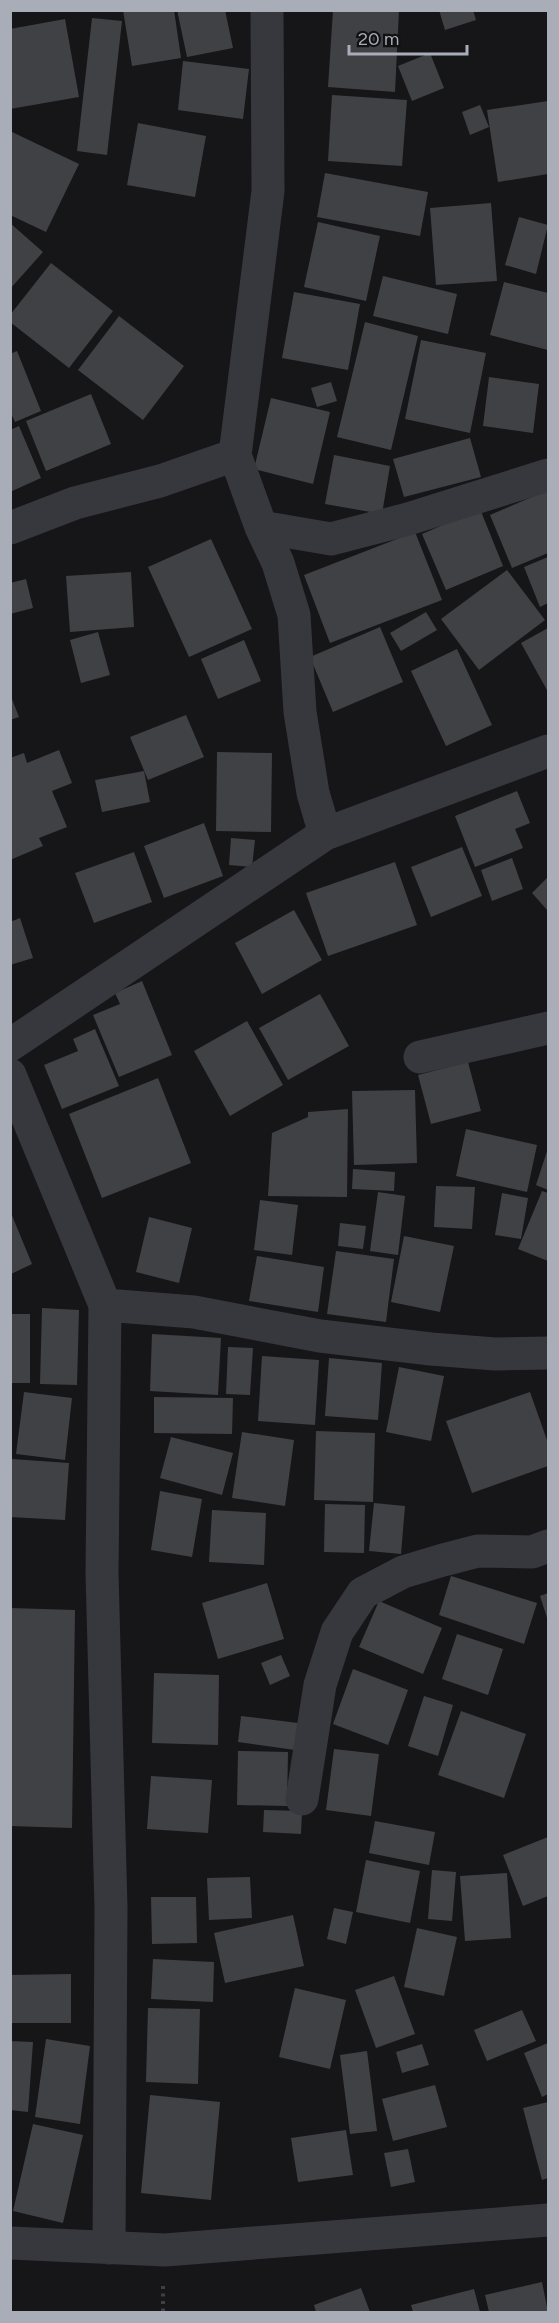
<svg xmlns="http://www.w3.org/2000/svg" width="559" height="2323" font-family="Figtree,sans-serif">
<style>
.building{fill:#404145}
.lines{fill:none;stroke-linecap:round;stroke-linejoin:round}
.path{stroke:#3d3f44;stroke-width:4;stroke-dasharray:3 4.5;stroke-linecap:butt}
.minor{stroke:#37383d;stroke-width:33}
</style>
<rect width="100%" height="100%" fill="#161618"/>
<!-- building -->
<path class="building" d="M123 10H174L181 58 132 66Z
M177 10H225L233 48 187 57Z
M333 10H399L395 92 328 87Z
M439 10H473L476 20 445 30Z
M92 18 122 21 107 155 77 151Z
M65 19 79 97 10 109V29Z
M430 53 444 88 412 101 398 66Z
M183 61 249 69 243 119 178 110Z
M332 95 407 100 402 166 328 161Z
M548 101V174L498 182 487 110Z
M480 105 489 127 470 135 462 112Z
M138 123 206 136 195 197 127 185Z
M10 131 79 164 46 232 10 215Z
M325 173 428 192 420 236 317 217Z
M491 203 497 281 436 285 430 208Z
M519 217 548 225 536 274 505 265Z
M318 222 380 236 366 301 304 287Z
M10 223 43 252 10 289Z
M51 263 113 311 69 368 10 322V315Z
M383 276 457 294 448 334 373 316Z
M504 282 548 293V350L490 335Z
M294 292 360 304 348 370 282 358Z
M119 316 184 366 143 420 78 370Z
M365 322 418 336 391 450 337 437Z
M421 340 486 353 470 433 405 419Z
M17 351 41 411 15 422 10 411V354Z
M489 377 539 384 533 433 483 426Z
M331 382 337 401 317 407 311 388Z
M91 394 111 444 46 471 26 421Z
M271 398 330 412 313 484 254 469Z
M19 426 41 478 10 492V430Z
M470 438 481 477 404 497 393 459Z
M334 455 390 466 382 514 325 504Z
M548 490V553L512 568 490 515Z
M480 509 503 566 446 590 422 534Z
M415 532 442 600 330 643 304 575Z
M211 539 252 629 189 657 148 567Z
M548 557V603L540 607 524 567Z
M507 570 545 620 479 670 441 619Z
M131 572 134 627 70 632 66 576Z
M26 579 33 608 10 614V583Z
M426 612 437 630 401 651 390 633Z
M380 627 403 682 333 712 310 657Z
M548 628V692L521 643Z
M98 632 110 675 81 683 70 640Z
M244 640 261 681 218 699 201 659Z
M457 649 492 725 446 746 411 671Z
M10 694 19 717 10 720Z
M186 715 204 757 148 780 130 737Z
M59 750 72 783 52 791 67 827 39 838 43 846 10 860V758L24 753 27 763Z
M217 752 272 753 271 832 216 831Z
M144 771 150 802 102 812 95 780Z
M517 791 530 823 515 829 523 848 475 867 455 816Z
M204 823 223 876 164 898 144 846Z
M231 838 255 840 252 867 229 865Z
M462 847 482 896 431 917 411 867Z
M134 852 152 902 94 923 75 873Z
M512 858 523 889 492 901 481 870Z
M395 862 417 925 328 956 306 893Z
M548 877V911L532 893Z
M294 910 322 960 262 994 235 943Z
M20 918 33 958 10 965V922Z
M142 981 172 1055 119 1077 93 1015 120 1004 115 993Z
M320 994 349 1046 288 1080 259 1028Z
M247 1021 283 1085 230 1116 194 1051Z
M95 1029 119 1086 62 1109 44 1065 78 1051 73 1039Z
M468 1062 481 1111 431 1124 418 1075Z
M158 1078 191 1163 102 1198 69 1114Z
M415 1090 417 1163 354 1165 352 1091Z
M348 1109 347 1197 268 1196 272 1133 308 1117V1112Z
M466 1129 537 1145 527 1192 456 1176Z
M548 1148V1190L536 1185Z
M353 1169 395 1172 394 1191 352 1189Z
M436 1186 475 1187 472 1229 434 1227Z
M542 1191 548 1193V1261L518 1249Z
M378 1192 405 1196 398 1255 370 1251Z
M502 1193 528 1198 521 1239 495 1235Z
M260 1200 298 1205 292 1255 254 1250Z
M11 1213 32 1264 11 1274Z
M149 1217 192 1228 179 1283 136 1272Z
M340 1223 366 1226 363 1249 338 1246Z
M404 1236 454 1246 440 1312 391 1302Z
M336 1251 394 1259 386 1322 327 1314Z
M257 1256 324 1267 318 1312 249 1301Z
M42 1308 79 1310 77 1385 40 1384Z
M10 1314H30V1383H10Z
M152 1334 221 1338 218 1395 150 1391Z
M228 1347 253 1348 250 1395 226 1394Z
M262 1356 319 1360 315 1425 258 1421Z
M329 1358 382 1363 378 1420 325 1416Z
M399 1367 444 1376 431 1441 386 1432Z
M24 1392 72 1398 65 1460 16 1454Z
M530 1392 548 1443V1466L472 1493 446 1421Z
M154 1397 233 1398 232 1434 154 1433Z
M316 1431 375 1433 373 1502 314 1500Z
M242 1432 294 1440 285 1506 232 1498Z
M171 1437 233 1453 222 1495 160 1478Z
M12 1459 69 1463 65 1520 10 1517Z
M160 1491 202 1499 192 1557 151 1550Z
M374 1503 405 1506 401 1554 369 1551Z
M325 1504 365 1505 364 1553 324 1552Z
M212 1510 266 1513 264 1565 209 1562Z
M451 1576 537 1603 524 1644 439 1615Z
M267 1583 284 1639 218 1659 202 1603Z
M548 1593V1621L540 1596Z
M379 1601 442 1628 423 1674 359 1647Z
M10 1608 75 1610 72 1828 10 1826Z
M457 1634 503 1649 488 1695 442 1679Z
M281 1655 290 1676 270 1685 261 1663Z
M353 1669 408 1690 388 1745 333 1724Z
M154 1673 219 1675 218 1745 152 1743Z
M424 1696 453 1705 438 1756 408 1746Z
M461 1711 526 1734 504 1798 438 1775Z
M241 1716 298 1723 295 1750 238 1742Z
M334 1749 379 1754 371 1816 326 1810Z
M238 1751 288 1752 287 1806 237 1805Z
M151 1776 212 1780 208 1833 147 1829Z
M264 1810 302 1811 301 1834 263 1832Z
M375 1821 435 1832 429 1865 369 1853Z
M548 1837V1896L523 1906 503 1855Z
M366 1860 420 1871 410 1923 356 1912Z
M432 1870 456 1872 452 1921 428 1919Z
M507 1873 511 1938 465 1941 460 1876Z
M250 1877 252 1918 209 1920 207 1878Z
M151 1897H196L197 1943 152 1944Z
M334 1908 353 1912 346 1944 327 1939Z
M293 1915 304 1966 225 1983 214 1933Z
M417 1928 457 1937 444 1996 404 1987Z
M153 1959 214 1962 213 2002 151 1999Z
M71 1974V2023H10V1975Z
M394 1976 415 2034 376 2048 355 1990Z
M295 1988 346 2000 330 2069 279 2057Z
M148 2008 200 2009 198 2084 146 2082Z
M522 2010 536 2041 487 2061 474 2030Z
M46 2039 90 2046 80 2124 35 2117Z
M10 2041 33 2042 28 2112 10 2110Z
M548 2043V2094L542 2097 524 2053Z
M422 2044 429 2065 402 2073 396 2052Z
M367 2051 377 2131 350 2134 340 2055Z
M435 2085 447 2127 393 2141 382 2099Z
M150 2095 220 2102 211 2200 141 2193Z
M548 2102V2178L542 2180 523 2108Z
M33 2124 83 2135 63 2223 13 2211Z
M346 2130 353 2175 298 2182 291 2138Z
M408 2149 415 2182 391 2187 384 2153Z
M542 2282 548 2312H489L485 2295Z
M361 2288 370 2312H316L314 2305Z
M474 2289 480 2312H413L411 2305Z"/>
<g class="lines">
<!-- path -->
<path class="path" d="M163 2286V2312"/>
<!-- minor -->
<path class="minor" d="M267 10 268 191 235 455 261 527 278 563 294 615 300 712 313 793 325 834
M261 527 331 539 408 519 548 475
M10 528 75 503 160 481 235 455
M10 1045 325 834 548 751
M420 1057 548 1028
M10 1075 105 1305 102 1573 111 1908 109 2248
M105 1305 194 1312 320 1336 431 1349 495 1354 548 1353
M302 1799 320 1685 337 1632 363 1593 403 1572 443 1560 478 1551 532 1552 548 1546
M10 2243 165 2250 548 2220"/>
</g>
<!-- border -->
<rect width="559" height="2323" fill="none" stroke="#a8adb8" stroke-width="24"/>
<!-- scale -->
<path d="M349 45v9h118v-9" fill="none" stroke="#a8adb8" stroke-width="3"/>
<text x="358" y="45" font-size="18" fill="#a8adb8" stroke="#111113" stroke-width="4.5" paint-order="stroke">20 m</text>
</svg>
